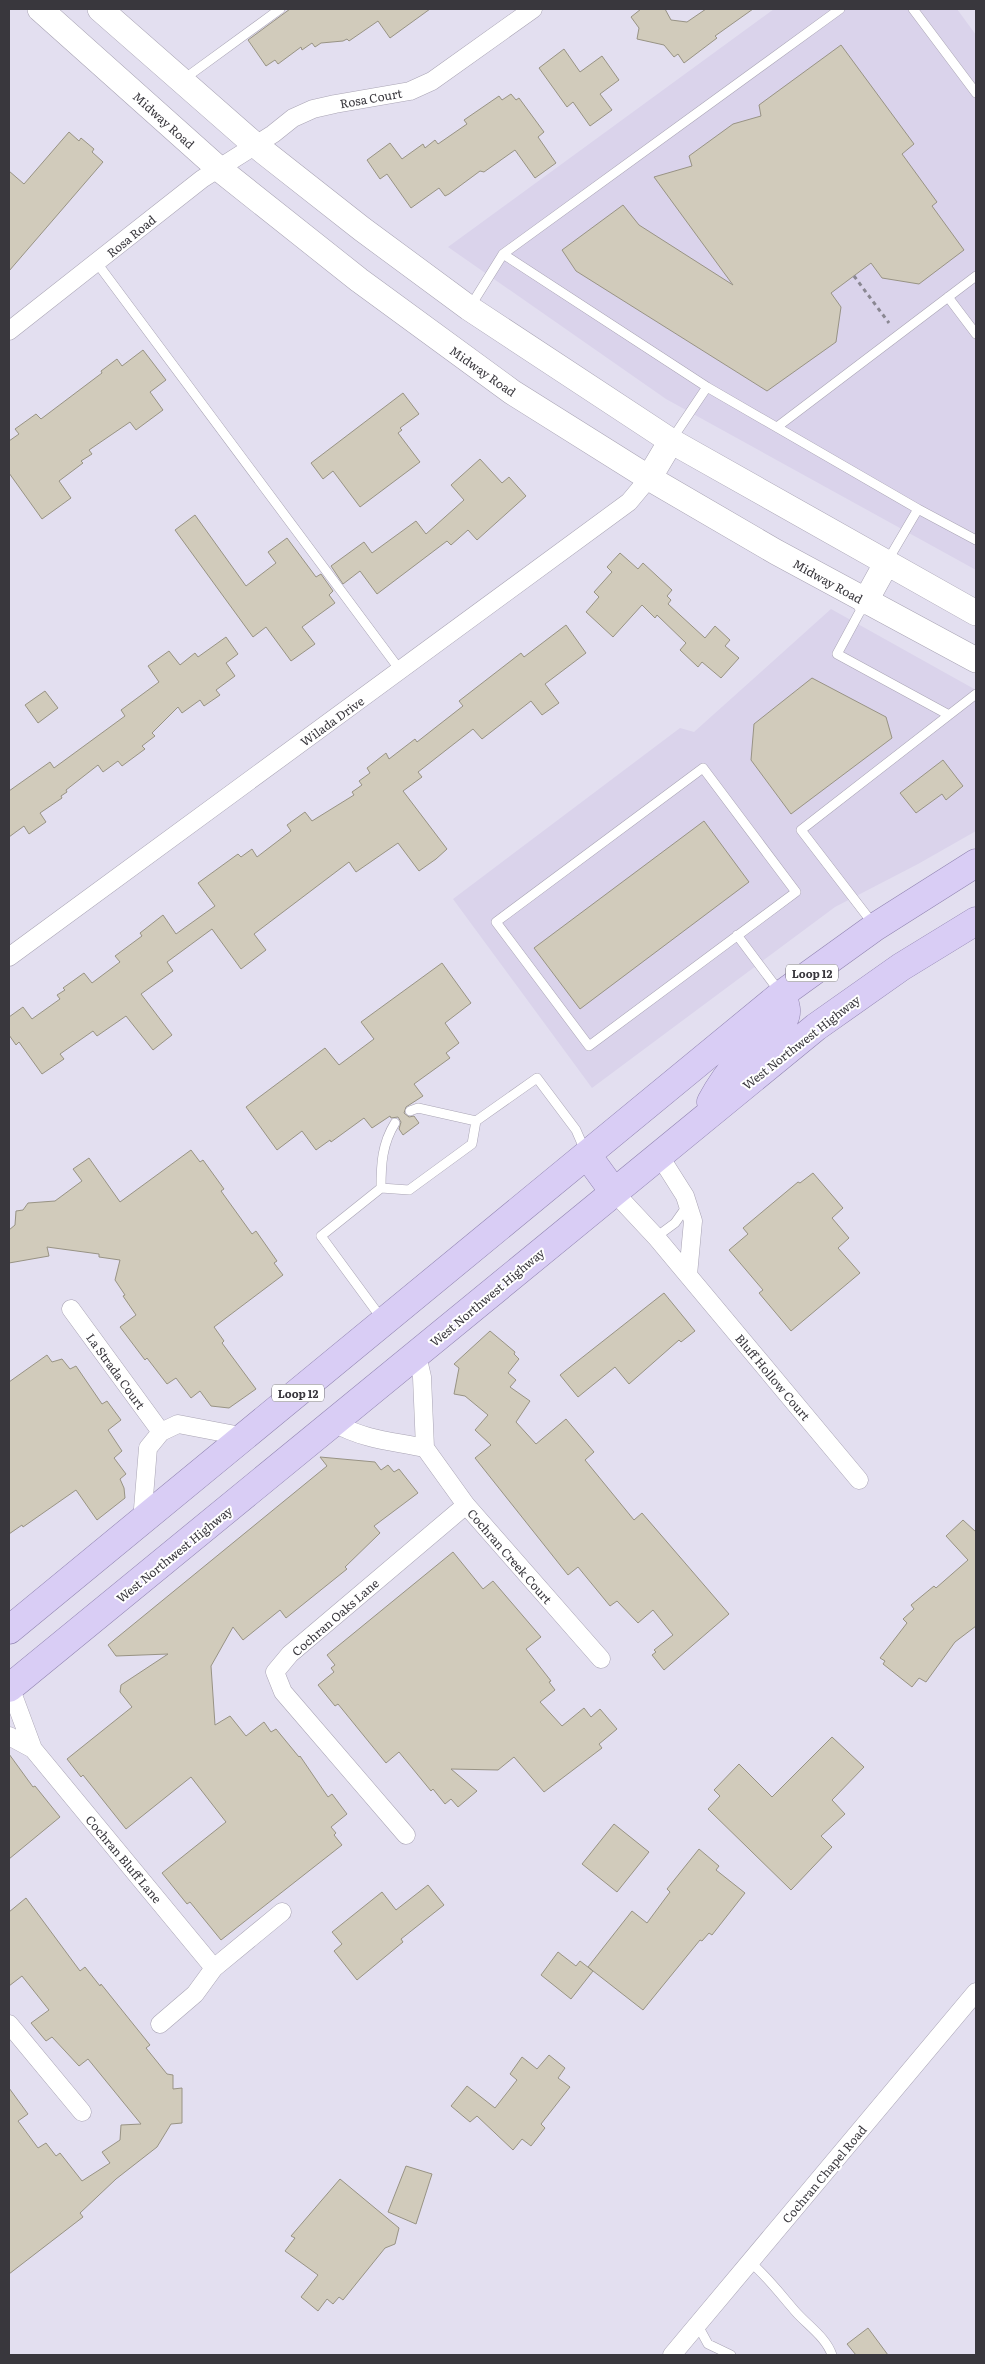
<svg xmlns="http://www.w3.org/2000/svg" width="985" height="2364" font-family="Literata,serif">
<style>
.built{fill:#dad3eb}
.building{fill:#d1cbbb;stroke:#989384}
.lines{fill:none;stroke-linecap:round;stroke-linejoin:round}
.service-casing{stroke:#a9a4b4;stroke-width:10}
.minor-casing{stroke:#a9a4b4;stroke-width:19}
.secondary-casing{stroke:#a9a4b4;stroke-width:26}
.primary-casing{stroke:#9083b0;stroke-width:29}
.path{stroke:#8a8792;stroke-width:3;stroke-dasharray:4 4;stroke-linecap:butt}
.service{stroke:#fff;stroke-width:9}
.minor{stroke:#fff;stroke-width:18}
.secondary{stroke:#fff;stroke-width:25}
.primary{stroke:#d9cdf5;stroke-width:28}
.labels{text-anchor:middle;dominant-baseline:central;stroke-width:4;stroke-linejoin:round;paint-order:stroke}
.shield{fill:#fff;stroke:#747377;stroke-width:1}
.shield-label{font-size:11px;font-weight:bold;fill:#39373d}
.street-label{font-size:12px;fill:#39373d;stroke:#fff}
</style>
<rect width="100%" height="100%" fill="#e3dff0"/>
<!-- built -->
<path class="built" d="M774 9H957L976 35V570L666 399 448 247Z
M831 609 976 690V831L918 864 835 907 592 1088 453 899 680 728 694 732Z"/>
<!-- building -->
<path class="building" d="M290 9H430L390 38 378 21 349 41 347 39 343 41 321 43 315 47 312 43 302 50 301 47 278 64 275 60 266 66 248 40Z
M641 9H665L671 20 687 22 706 9H753L715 36 717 38 684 63 678 54 674 57 664 45 637 39 639 28 631 17Z
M841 45 914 144 902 154 937 202 932 206 964 250 919 284 882 278 871 263 831 293 841 307 836 342 767 391 576 271 562 250 623 205 639 225 733 285 654 177 692 166 689 156 733 124 761 116 759 105Z
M564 49 580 72 602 56 619 80 600 94 612 110 590 126 573 102 567 107 539 68Z
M511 94 516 100 519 98 544 132 538 137 556 163 535 178 515 150 484 172 480 171 449 194 445 196 439 188 411 208 387 174 380 179 367 160 390 143 402 159 423 144 425 148 435 140 438 144 467 124 464 120 499 96 502 100Z
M69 132 79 141 81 138 94 149 92 152 103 162 9 271V171L24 184Z
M143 350 166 380 150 392 163 410 136 430 130 422 89 450 92 454 81 461 83 463 59 481 71 498 42 519 9 473V441L19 434 15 429 36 414 41 419 102 373 101 371 117 359 122 366Z
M403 393 419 414 400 428 402 430 398 433 420 462 360 507 333 471 323 479 311 463Z
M480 459 502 483 509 477 526 496 477 540 468 530 451 545 447 541 377 594 360 571 343 584 331 566 364 542 372 553 416 521 426 534 464 500 451 485Z
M195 515 246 586 276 563 268 552 287 538 316 577 321 574 333 591 329 595 335 603 302 627 315 644 291 661 266 627 253 637 175 530Z
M620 553 638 569 643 563 672 590 667 596 671 600 668 604 705 638 715 626 730 640 725 646 739 658 721 678 702 662 698 667 680 650 686 643 657 615 655 618 642 605 613 637 586 612 599 597 594 592 612 572 607 567Z
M566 625 586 653 545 684 559 703 542 715 531 701 482 739 473 729 418 772 422 777 403 791 447 849 436 859 419 871 398 843 356 872 349 862 254 934 266 950 241 969 212 929 167 962 173 971 141 994 172 1035 153 1050 126 1016 97 1036 93 1031 60 1054 64 1059 42 1074 19 1042 16 1045 9 1035V1017L23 1007 32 1019 60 999 57 995 65 990 63 988 84 973 92 983 120 962 115 956 142 936 140 933 163 915 176 934 215 906 198 883 238 854 241 857 252 849 257 857 291 831 287 825 305 812 312 821 354 795 352 792 362 785 359 781 370 773 367 768 386 753 389 759 415 739 417 742 463 706 459 701 521 653 524 657Z
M226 637 238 654 226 663 235 676 216 690 220 695 204 706 200 700 182 713 178 707 152 733 155 736 142 746 145 749 122 766 118 761 103 772 98 765 66 790 67 792 61 796 62 798 40 813 46 822 29 834 24 826 9 837V791L50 762 54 768 125 716 121 710 159 682 148 666 169 651 180 665 195 653 198 657Z
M812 678 886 717 892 738 791 814 751 760 754 724Z
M45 691 58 708 38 723 25 705Z
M943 760 963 786 946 800 942 794 916 813 900 793Z
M704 821 749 882 580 1009 534 948Z
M442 963 471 1003 445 1023 459 1043 446 1053 450 1058 414 1084 423 1096 406 1107 404 1113 409 1117 414 1116 419 1123 403 1135 399 1129 401 1122 398 1117 391 1118 390 1116 372 1128 364 1118 331 1142 330 1140 316 1150 302 1131 277 1150 246 1107 325 1048 339 1065 374 1039 361 1022Z
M191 1150 200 1162 203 1160 224 1189 221 1191 252 1234 256 1231 277 1261 274 1263 283 1275 214 1327 224 1341 222 1343 256 1389 229 1408 211 1406 200 1391 191 1398 176 1378 167 1384 147 1358 145 1360 120 1327 136 1315 123 1296 125 1295 115 1280 120 1260 99 1257V1254L47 1247 49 1256 9 1263V1230L15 1225 16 1211 23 1210 28 1203 55 1201 82 1181 73 1169 89 1158 120 1202Z
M813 1173 843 1208 832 1218 849 1238 838 1248 860 1273 791 1331 759 1293 763 1290 729 1250 748 1234 743 1228 798 1182 800 1183Z
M664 1293 695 1331 681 1342 679 1340 629 1384 615 1367 578 1397 560 1375Z
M490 1331 515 1352 514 1354 519 1359 508 1373 516 1380 510 1387 530 1401 516 1422 536 1444 566 1419 594 1452 585 1460 634 1520 642 1513 729 1614 664 1670 652 1655 656 1652 654 1650 673 1635 653 1610 638 1623 617 1601 610 1606 578 1567 568 1575 475 1458 491 1445 475 1430 488 1415 465 1396 454 1394 459 1368 454 1364Z
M47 1355 52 1362 62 1359 70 1369 76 1366 102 1404 107 1401 121 1420 108 1430 122 1451 114 1458 126 1474 120 1479 124 1488 125 1498 97 1520 76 1490 23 1527 22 1525 9 1534V1382Z
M320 1457 375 1462 381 1470 388 1465 394 1472 399 1469 418 1493 374 1526 380 1533 345 1567 347 1569 286 1618 280 1610 243 1640 233 1627 211 1666 215 1725 230 1716 246 1736 264 1722 271 1732 276 1729 299 1757 300 1756 328 1797 332 1794 347 1814 331 1827 336 1833 334 1835 342 1845 221 1940 190 1902 187 1904 162 1873 226 1822 191 1777 126 1829 83 1775 81 1777 67 1759 132 1707 120 1692 121 1685 168 1654 116 1656 108 1645 327 1466Z
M963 1520 976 1532V1626L955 1642 926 1682 919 1678 912 1687 883 1664 885 1661 880 1658 907 1623 903 1619 914 1609 911 1605 934 1586 936 1588 968 1560 946 1536Z
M453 1552 483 1589 493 1581 541 1637 526 1649 551 1681 549 1682 555 1690 540 1702 562 1726 584 1708 591 1717 600 1709 617 1729 599 1744 602 1748 544 1792 514 1757 498 1770 451 1769 477 1791 458 1807 451 1799 445 1804 433 1789 431 1791 399 1752 386 1763 338 1704 335 1706 318 1685 334 1672 331 1668 335 1665 327 1655Z
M832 1737 864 1767 832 1800 845 1814 821 1836 832 1847 791 1890 708 1809 720 1796 714 1790 739 1764 772 1797Z
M9 1754 33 1787 35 1786 60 1817 9 1859Z
M614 1824 649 1852 617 1892 582 1864Z
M699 1849 719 1866 716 1870 745 1893 712 1935 709 1933 702 1941 700 1940 643 2010 588 1967 632 1911 647 1923 670 1892 667 1889Z
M428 1885 444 1905 401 1939 403 1942 357 1980 334 1951 342 1944 332 1932 382 1892 396 1910Z
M26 1898 80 1971 85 1967 100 1986 101 1984 150 2045 146 2048 167 2074 173 2075V2089L182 2088V2123L171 2124 157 2147 116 2179 80 2213 83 2217 9 2274V2088L28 2114 18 2121 38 2148 46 2143 56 2156 60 2153 82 2181 110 2163 102 2152 120 2140 121 2125 141 2124 88 2059 79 2066 52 2037 46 2041 31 2023 49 2010 22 1976 9 1986V1912Z
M558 1952 576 1966 580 1961 593 1971 571 1999 541 1975Z
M549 2055 565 2068 558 2078 570 2087 541 2124 545 2128 531 2146 522 2139 513 2150 477 2116 470 2122 451 2106 467 2086 495 2108 517 2080 510 2074 522 2057 537 2069Z
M406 2166 432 2174 416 2224 388 2212Z
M340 2179 399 2228 395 2244 385 2248 343 2300 339 2297 333 2304 327 2299 318 2311 301 2297 318 2275 285 2251 295 2238 291 2236Z
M868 2328 888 2355H856L847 2344Z"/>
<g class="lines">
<defs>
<path id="service" d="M913 9 976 93
M184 79 280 9
M503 254 707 387 918 509 976 540
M97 263 400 670
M948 297 976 334
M470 307 503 254 840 9
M777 427 976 276
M672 439 707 387
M888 560 918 509
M864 604 837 654 949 715
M703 768 796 892 589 1046 496 922Z
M874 925 801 830 976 694
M737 935 779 991
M410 1111 418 1108 476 1121
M381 1188C381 1164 382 1144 395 1123
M656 1237 675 1223 687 1206
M382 1319 321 1236 381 1188 409 1190 472 1144 476 1121 537 1078 576 1130 586 1153
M750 2262C767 2276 780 2294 795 2311 807 2325 826 2337 832 2355
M697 2324 708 2344 731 2355"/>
<path id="minor" d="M9 331 202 179 273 134 293 118 313 109 335 104 410 91 432 81 533 9
M9 957 629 502 649 478
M659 1155 685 1196 693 1221 688 1275
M614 1192 656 1237 859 1480
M71 1309 161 1432
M417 1355 422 1377 425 1448 466 1505 601 1659
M334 1423C365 1440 392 1441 425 1448
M142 1521 148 1448 161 1432 178 1424 246 1437
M10 1687 33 1749 214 1968 195 1994 160 2024
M9 1736 33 1749
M406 1835 283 1692 275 1672 290 1654 466 1505
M214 1968 282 1912
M9 2024 82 2112
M672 2355 976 1992"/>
<path id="secondary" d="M40 9 218 168 359 280 512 392 649 478 776 552 976 660
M100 9 254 144 362 229 469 308 671 441 976 613
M649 478 671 441
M865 602 887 562"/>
<path id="primary" d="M711 1102C720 1085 730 1071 743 1057 754 1045 781 1032 785 1017 788 1009 784 1002 782 994
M587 1155 614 1192
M9 1630 782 994 875 927 976 863
M9 1688 816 1027 901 967 976 921"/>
</defs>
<!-- service casing -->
<use href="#service" class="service-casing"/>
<!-- minor casing -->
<use href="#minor" class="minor-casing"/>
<!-- secondary casing -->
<use href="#secondary" class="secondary-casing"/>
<!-- primary casing -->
<use href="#primary" class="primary-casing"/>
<!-- path -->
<path class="path" d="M854 276 889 323"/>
<!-- service -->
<use href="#service" class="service"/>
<!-- minor -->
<use href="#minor" class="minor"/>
<!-- secondary -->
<use href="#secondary" class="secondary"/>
<!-- primary -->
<use href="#primary" class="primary"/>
</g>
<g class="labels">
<!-- shield labels -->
<g class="shield">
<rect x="786" y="964.5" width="52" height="17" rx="4"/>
<rect x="272" y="1384.5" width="52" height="17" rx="4"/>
</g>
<g class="shield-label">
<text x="812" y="973">Loop 12</text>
<text x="298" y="1393">Loop 12</text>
</g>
<!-- street labels -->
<g class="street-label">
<text transform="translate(371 98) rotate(-10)">Rosa Court</text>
<text transform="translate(164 120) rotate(42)">Midway Road</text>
<text transform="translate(131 236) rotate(-39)">Rosa Road</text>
<text transform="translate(483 371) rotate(35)">Midway Road</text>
<text transform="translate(828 581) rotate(29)">Midway Road</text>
<text transform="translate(332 721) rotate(-36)">Wilada Drive</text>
<text transform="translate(801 1042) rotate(-38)">West Northwest Highway</text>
<text transform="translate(487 1297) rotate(-40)">West Northwest Highway</text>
<text transform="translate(116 1371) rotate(54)">La Strada Court</text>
<text transform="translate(773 1377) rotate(50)">Bluff Hollow Court</text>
<text transform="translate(174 1554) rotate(-39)">West Northwest Highway</text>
<text transform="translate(510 1556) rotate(49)">Cochran Creek Court</text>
<text transform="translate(335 1617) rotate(-41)">Cochran Oaks Lane</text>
<text transform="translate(124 1859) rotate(50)">Cochran Bluff Lane</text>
<text transform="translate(824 2174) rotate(-50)">Cochran Chapel Road</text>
</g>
</g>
<!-- border -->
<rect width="985" height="2364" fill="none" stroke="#39373d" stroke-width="20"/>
</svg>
